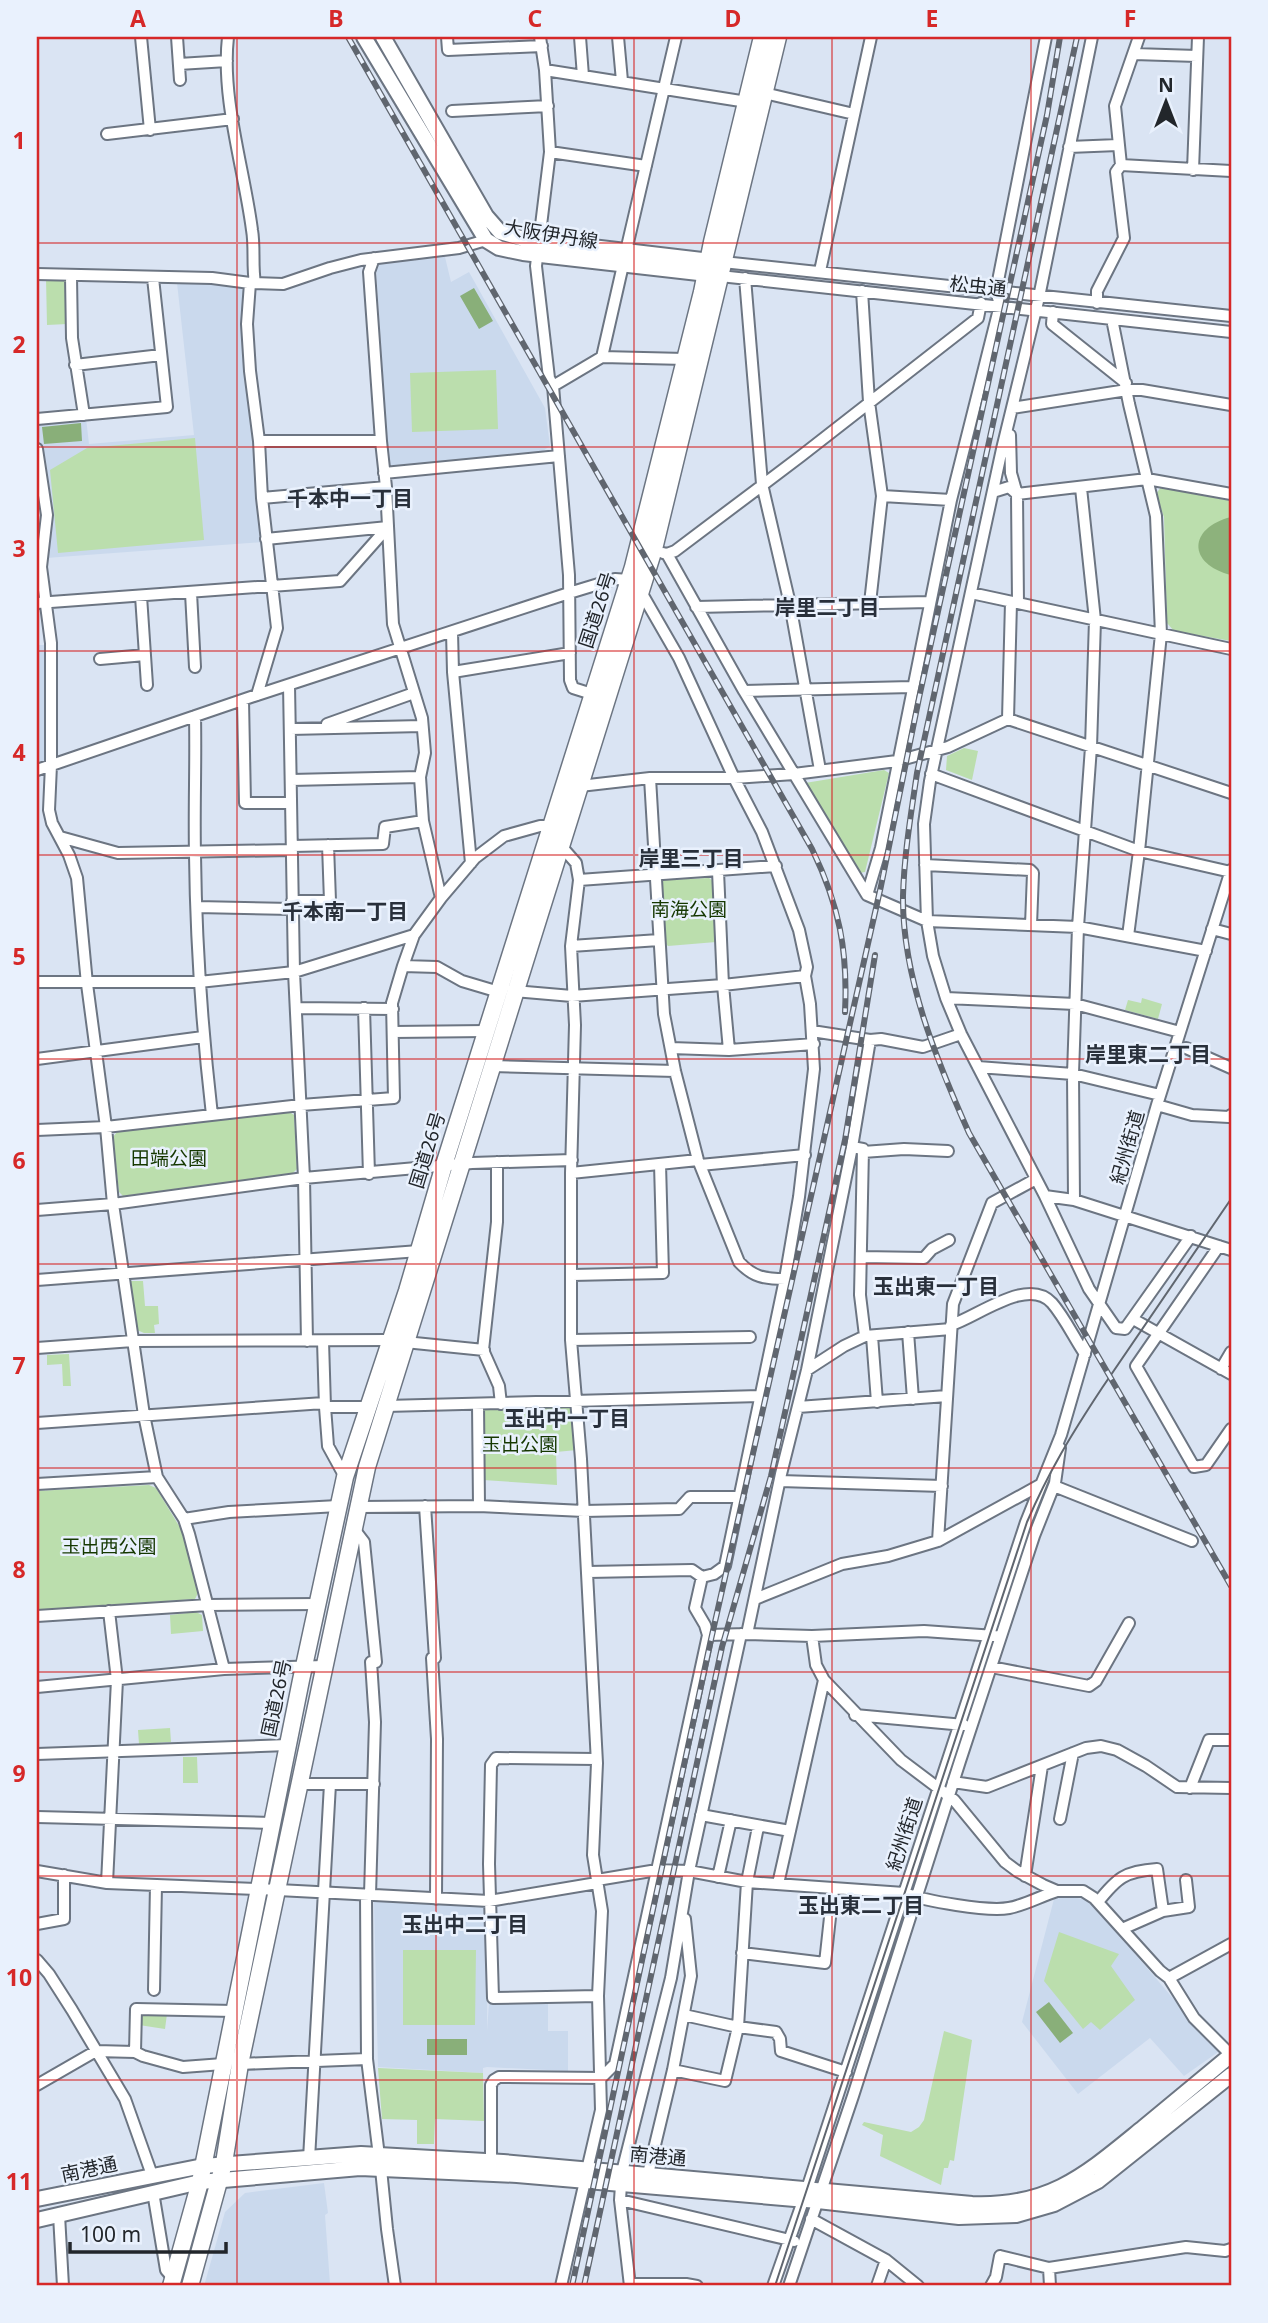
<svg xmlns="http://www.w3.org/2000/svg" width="1268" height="2323" font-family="'Noto Sans','Noto Sans JP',sans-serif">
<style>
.built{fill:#cad9ed}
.green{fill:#bbdead}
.forest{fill:#8db27c}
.water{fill:#89af79}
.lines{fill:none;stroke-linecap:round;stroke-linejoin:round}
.minor-casing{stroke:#6c7582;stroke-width:14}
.major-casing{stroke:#6c7582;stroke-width:18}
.highway-casing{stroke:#6c7582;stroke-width:19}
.minor{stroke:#fff;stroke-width:10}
.major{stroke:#fff;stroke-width:14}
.highway{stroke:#fff;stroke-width:16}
.tram{stroke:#60666f;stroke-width:2}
.rail-casing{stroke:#60666f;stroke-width:6}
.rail{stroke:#e9f1fd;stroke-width:3.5;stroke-dasharray:10;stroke-linecap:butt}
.grid{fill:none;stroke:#d62828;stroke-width:2;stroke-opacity:0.55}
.labels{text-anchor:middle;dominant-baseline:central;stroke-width:5;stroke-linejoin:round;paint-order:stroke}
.street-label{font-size:19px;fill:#22262b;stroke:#e9f1fd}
.park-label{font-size:19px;fill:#153800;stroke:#e9f1fd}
.neighbourhood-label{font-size:21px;font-weight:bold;fill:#29303b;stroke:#e9f1fd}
.neatline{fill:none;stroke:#d62828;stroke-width:2.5}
.grid-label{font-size:23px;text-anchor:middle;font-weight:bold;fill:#d62828}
</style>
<rect width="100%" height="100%" fill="#dae4f3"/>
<!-- built -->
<path class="built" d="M445 257 451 282 469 272 545 408 550 446 540 453 392 467 387 464 376 264Z
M177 283H210L242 289 245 295 242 326 263 542 46 558 52 518 37 424 86 418 89 444 194 435Z
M37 645H47V758L44 763 37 765Z
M1064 1896 1089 1900 1206 2037 1221 2050 1184 2076 1150 2038 1078 2094 1022 2022 1054 1899Z
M378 1900 488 1906 487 2031 489 2003 548 2002V2031H568V2071L487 2067 483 2068V2073L378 2067 374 1902Z
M324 2183 328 2213 325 2215 330 2284 333 2286H204L225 2212 245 2193Z"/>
<!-- green -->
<path class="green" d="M46 278 66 280 67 324 47 325Z
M496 370 498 429 412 432 410 373Z
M195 438 204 540 58 553 50 470 87 448Z
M1161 487 1231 501V641L1174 631 1167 623 1164 517 1156 494Z
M964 748 978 751 972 780 946 770 947 756Z
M884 770 889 773 865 872 859 873 805 783Z
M709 878 714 882 716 942 668 946 665 943 661 883 664 880Z
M1142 998 1162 1004 1158 1019 1125 1010 1128 1000 1141 1003Z
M288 1111 294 1115 297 1169 293 1173 123 1196 119 1192 113 1137 117 1132Z
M131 1281H143L145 1306H158L159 1324 154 1325 155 1333H144L137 1330 129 1286Z
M69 1354 71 1386H63L62 1364 47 1365V1355Z
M571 1404 574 1407 577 1450 556 1452 557 1485 483 1480 482 1406Z
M149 1485 156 1488 181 1529 198 1593 195 1599 37 1610V1491Z
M196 1612 202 1615 203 1631 171 1634 170 1615Z
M170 1728 171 1742 139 1744 138 1730Z
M183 1757H197L198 1783H183Z
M1059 1932 1119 1954 1111 1966 1135 2000 1100 2030 1091 2022 1083 2029 1044 1981Z
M403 1950H476L475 2025H403Z
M139 2014H167L165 2029 139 2025Z
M944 2031 972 2040 954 2161 950 2160 948 2168H944L941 2185 880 2156 883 2135 862 2125 864 2122 911 2132 919 2127 924 2120Z
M378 2068 483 2073 484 2121 435 2119 434 2144H417V2120L382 2119Z"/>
<!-- forest -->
<path class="forest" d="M1231 517V575C1187 564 1188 528 1231 517Z"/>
<!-- water -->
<path class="water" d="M474 288 493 321 479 329 460 296Z
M81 423 82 441 44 444 42 427Z
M1049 2002 1073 2033 1060 2043 1036 2012Z
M427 2039H467V2055H427Z"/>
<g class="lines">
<defs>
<path id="minor" d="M141 37 150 130
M177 37 180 80
M228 37C221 99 244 168 252 230 255 247 252 266 255 283
M447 37 448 50 542 46
M540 37 545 70 550 152 536 266 549 378 553 386 602 357 685 359
M580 37 583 76
M618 37 622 81
M1092 37 1039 297 1002 449 930 781 924 824 927 921 933 956 946 998 961 1034 1045 1196 1089 1289 1116 1328 1125 1329 1191 1236
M1134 54 1197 56
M179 64 227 61
M545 70 747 102
M764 93 854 114
M452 111 548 106
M107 134 233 119
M1069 147 1118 145
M550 152 646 166
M1121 165 1231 171
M1193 170 1198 37
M626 251 676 37
M374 258 369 272 381 441 386 487 393 624 422 718 425 753 420 777 423 821 441 898
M723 262 1231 316
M820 271 871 37
M37 274 212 278 250 283 283 284 330 268 361 260 459 248 486 240
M720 276 1231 332
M71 277 72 338 84 415
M745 278 762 484 790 604 820 770
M250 283 247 324 250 371 259 441 262 498 277 628 257 695
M862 291 869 402 882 496 870 603
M1097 303V291L1124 238 1116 172 1121 165 1115 106 1139 37
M1053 312 1052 324 1126 383
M1112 319 1129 404 1156 516 1161 634 1139 851 1128 936
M602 357 623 265
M75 365 161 355
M553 386 569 575 570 680 573 688 592 694
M1012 408 1127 390H1142L1231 405
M37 419 167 407 153 278
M1010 435 1011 473 1017 494 1018 603
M259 441H381
M37 449 47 515 41 567 51 643V765L49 810 52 823 69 855 77 878 87 984 106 1127 113 1204 144 1415 157 1477 184 1519 189 1534 224 1669
M384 473 559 456
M993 492 1009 487 1017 494 1147 479 1231 494
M882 496 951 500
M262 498 386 487
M266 539 388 527
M663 553 667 554 675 551 801 456 978 318 981 303
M667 554 744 691 867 895 927 921 1078 927 1206 951
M191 593 195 667
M971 593 1231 649
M141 596 147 685
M37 603 340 581 388 527
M696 607 930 602
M452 632 453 672 471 863
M100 659 145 655
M453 672 570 653
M289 685 294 972 414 935 441 898 475 858 504 836 540 826H551
M744 691 912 687
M243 700 245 803H291
M195 716C196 762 194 808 195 855 196 942 202 1028 212 1115
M1008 719 1011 602
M327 724 414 693
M290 729 422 726
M37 770 257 695 569 593 615 579 629 580
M931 774 1139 851 1231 872
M650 778 664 1014 675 1071 698 1160 739 1262C753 1277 764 1279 785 1279
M291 780 420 777
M580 786 650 778H734L794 774 897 761 948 747 1008 719 1231 793
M60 837 118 853 292 850
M292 846 383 844 385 827 423 821
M561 846 576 863 579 880 571 946 575 1025 571 1173V1340L581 1459 597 1763 593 1855 602 1911 598 1996 601 2110 587 2170
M925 865 1030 870 1033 873 1031 925
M718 871 723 985 729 1050
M579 880 776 866
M867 895 881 848 951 500 1000 305 996 291 1046 37
M292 901H330L328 845
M197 907 292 909
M1212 929 1231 934
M571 946 659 940
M403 966 437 967 462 981 499 992
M37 982H199L294 972 304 1178 307 1341
M514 991 572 996 723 985 805 976
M946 998 1075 1004 1180 1032
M296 1008 393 1009
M364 1008 369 1174
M812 1031 870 1040 881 1039 923 1047 961 1034
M393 1032 487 1031
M671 1048 729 1050 814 1044
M1186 1048 1231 1068
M37 1059 203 1037
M492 1066 675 1071
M978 1067 1073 1074 1160 1095
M1157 1105 1192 1115 1229 1117 1231 1115
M37 1130 106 1127 301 1105 394 1098 392 1003 403 966 414 935
M863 1152 904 1149 948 1151
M497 1162V1222L483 1350 499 1386 501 1404
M700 1165 805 1155
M571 1173 698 1160
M1045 1196 1074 1200 1231 1250
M1074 1200 1073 1074 1078 927 1091 747 1095 620 1081 488
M37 1210 113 1204 304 1178 472 1163 572 1160
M1219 1246 1136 1366 1194 1467 1206 1465 1231 1429
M861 1257 924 1258 932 1249 949 1240
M572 1275 663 1273 660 1164
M37 1280 419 1251
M1133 1319 1231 1374
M951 1325C977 1317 1028 1276 1052 1303 1065 1318 1074 1338 1085 1354
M908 1332 913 1399
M865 1336 860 1295 863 1149 852 1147 870 1040
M872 1336 877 1402
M571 1340 750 1337
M323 1341 325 1407
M405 1342 484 1350
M37 1348 133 1341 390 1340
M1221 1369 1231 1352
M807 1370 844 1346 865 1336 951 1329
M478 1404 479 1506
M386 1406 760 1396
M798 1407 947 1396
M37 1423 324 1403
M345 1477 328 1446 325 1407H368
M780 1481 942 1486
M37 1484 157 1477
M1054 1486 1192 1541
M425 1506 435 1658
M359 1507 479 1506 584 1511 679 1509 690 1497H740
M184 1519 229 1512 338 1506
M354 1529 364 1542 376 1662
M938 1541 953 1304 992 1203 1036 1179
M588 1572 692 1570 702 1577 714 1574 725 1566 785 1279 799 1197 814 1069 810 1004 805 976 807 967 799 930 762 832 734 778 679 658 641 592
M755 1599 842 1564 888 1556 938 1541 1040 1485
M37 1616 208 1605 317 1604
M747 1634 781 1474 807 1370 852 1147
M708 1635 747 1634 812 1636 924 1631 995 1636
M812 1636 816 1665 824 1680 901 1760 954 1800 1005 1862 1017 1871 1043 1885 1057 1891H1083L1094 1898 1160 1971 1169 1978 1194 2018 1231 2055
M432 1658 437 1739 436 1899
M991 1667 1089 1686 1096 1681 1129 1623
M37 1687 224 1669 324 1666
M855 1715 964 1725
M37 1754 288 1745
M596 1759 496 1758 491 1765 489 1864 493 1998 598 1996
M953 1782 987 1787 1086 1748 1101 1746 1117 1750 1146 1766 1177 1787 1231 1788
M300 1784H374
M1190 1788 1209 1740H1231
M701 1815 790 1831
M37 1817 272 1823
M1060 1819 1073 1753
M37 1871 107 1883 259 1889 489 1901 597 1883
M1025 1876 1042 1766
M718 1877 731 1820
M597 1880 657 1870 689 1871 747 1882 904 1893C925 1901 988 1912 1009 1908 1025 1905 1041 1896 1057 1891
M107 1883 117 1680 109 1611
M778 1884 824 1680
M366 1895 367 2059 379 2156
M370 1895 375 1722 371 1662
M1098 1902C1117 1878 1125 1871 1157 1869L1163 1911 1122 1929
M1163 1911 1189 1907 1186 1880
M37 1924 64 1919V1875
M742 1953 825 1963 833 1890
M37 1960 49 1974 72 2010 125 2099 152 2175
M1169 1978 1231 1944
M154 1990 156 1885
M684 2015 738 2027 776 2032 780 2039 781 2051 846 2072
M135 2052 136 2009 234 2011
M240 2064 367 2059
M673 2070 725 2081 738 2027 747 1882 758 1827
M37 2085 96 2051 135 2052 143 2056 183 2067 223 2064
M309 2159 330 1784
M491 2161V2085L494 2080 499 2077 601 2078 615 2064 708 1635 705 1625 695 1608 702 1577
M381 2169 387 2229 395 2286
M622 2172 671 1978 689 1871 741 1634
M648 2174 673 2070 691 1976 685 1919
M621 2185 620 2200 630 2286
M153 2192 166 2270 174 2279
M620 2200 794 2241
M59 2215 63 2286
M811 2219 886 2260 918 2286
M1049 2268 1050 2286
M630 2284H686L697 2286
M561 2286 585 2181
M773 2286 803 2201 1026 1522 1061 1435 1157 1105 1231 870
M789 2286 853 2096 960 1761 1034 1536 1055 1483 1060 1448
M877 2286 886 2260
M991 2286 996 2277 1000 2256 1049 2268 1186 2247 1225 2251 1231 2249"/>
<path id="major" d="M364 37 486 240 499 248 523 253 716 275
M383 37 486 216 500 232 524 239 719 262
M37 2199 203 2166 361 2154 503 2162 972 2204C1051 2207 1086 2174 1144 2127 1173 2103 1202 2079 1231 2055
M37 2220 200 2182 360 2168 517 2175 818 2201 959 2217 1016 2215 1054 2204 1098 2181 1231 2075"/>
<path id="highway" d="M171 2286 200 2182 301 1680 345 1477 407 1291 444 1165 633 567 702 292 712 242 762 37
M190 2286 224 2163 240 2064 367 1467 654 549 778 37"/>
</defs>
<!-- minor casing -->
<use href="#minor" class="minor-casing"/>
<!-- major casing -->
<use href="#major" class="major-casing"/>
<!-- highway casing -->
<use href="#highway" class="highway-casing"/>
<!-- minor -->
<use href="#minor" class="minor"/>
<!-- major -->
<use href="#major" class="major"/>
<!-- highway -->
<use href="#highway" class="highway"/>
<!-- tram -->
<path class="tram" d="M775 2286 1027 1522C1049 1471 1071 1435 1102 1388 1145 1325 1188 1262 1231 1199"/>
<defs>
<path id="rail" d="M348 37 812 849C839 905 848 950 845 1012
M1077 37 917 773C911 814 904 855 903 896 902 977 937 1061 969 1133L1231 1586
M572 2286 710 1644 881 886 919 698 1047 115 1060 37
M584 2286 722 1647 771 1476 845 1140 875 955"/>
</defs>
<!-- rail casing -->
<use href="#rail" class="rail-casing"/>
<!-- rail -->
<use href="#rail" class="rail"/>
</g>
<!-- grid -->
<path class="grid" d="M237 37V2286M436 37V2286M634 37V2286M832 37V2286M1031 37V2286M37 243H1231M37 447H1231M37 651H1231M37 855H1231M37 1059H1231M37 1264H1231M37 1468H1231M37 1672H1231M37 1876H1231M37 2080H1231"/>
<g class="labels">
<!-- street labels -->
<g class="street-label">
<text transform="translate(551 234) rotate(9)">大阪伊丹線</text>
<text transform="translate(978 286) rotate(6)">松虫通</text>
<text transform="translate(597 610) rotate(-72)">国道26号</text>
<text transform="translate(1127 1147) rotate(-74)">紀州街道</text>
<text transform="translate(427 1150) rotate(-73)">国道26号</text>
<text transform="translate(276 1698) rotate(-78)">国道26号</text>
<text transform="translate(904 1834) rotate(-72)">紀州街道</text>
<text transform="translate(658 2156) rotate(5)">南港通</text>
<text transform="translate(89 2169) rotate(-12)">南港通</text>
</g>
<!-- park labels -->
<g class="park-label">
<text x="689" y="909">南海公園</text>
<text x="169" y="1158">田端公園</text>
<text x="520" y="1444">玉出公園</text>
<text x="109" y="1546">玉出西公園</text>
</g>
<!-- neighbourhood labels -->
<g class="neighbourhood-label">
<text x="350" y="498">千本中一丁目</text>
<text x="827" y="607">岸里二丁目</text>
<text x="691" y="858">岸里三丁目</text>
<text x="345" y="911">千本南一丁目</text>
<text x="1148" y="1054">岸里東二丁目</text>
<text x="936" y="1286">玉出東一丁目</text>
<text x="567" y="1418">玉出中一丁目</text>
<text x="861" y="1905">玉出東二丁目</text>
<text x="465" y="1924">玉出中二丁目</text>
</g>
</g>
<!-- border -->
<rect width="1268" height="2323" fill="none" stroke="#e9f1fd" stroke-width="77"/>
<!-- north arrow -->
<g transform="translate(1166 102)" stroke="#e9f1fd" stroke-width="5" paint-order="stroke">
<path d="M0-5L12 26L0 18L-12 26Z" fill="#22262b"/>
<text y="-10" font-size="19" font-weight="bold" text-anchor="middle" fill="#22262b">N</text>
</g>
<!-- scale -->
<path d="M70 2242v10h156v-10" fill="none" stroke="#22262b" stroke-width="3.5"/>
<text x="80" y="2242" font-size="21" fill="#22262b" stroke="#e9f1fd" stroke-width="5" paint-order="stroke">100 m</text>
<rect x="38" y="38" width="1192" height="2246" class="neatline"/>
<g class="grid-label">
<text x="138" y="27">A</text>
<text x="336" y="27">B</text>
<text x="535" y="27">C</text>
<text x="733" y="27">D</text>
<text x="932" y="27">E</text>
<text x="1130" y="27">F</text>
<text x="19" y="149">1</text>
<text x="19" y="353">2</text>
<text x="19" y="557">3</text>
<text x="19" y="761">4</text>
<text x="19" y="965">5</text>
<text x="19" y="1169">6</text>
<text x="19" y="1374">7</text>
<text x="19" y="1578">8</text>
<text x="19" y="1782">9</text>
<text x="19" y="1986">10</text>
<text x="19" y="2190">11</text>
</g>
</svg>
